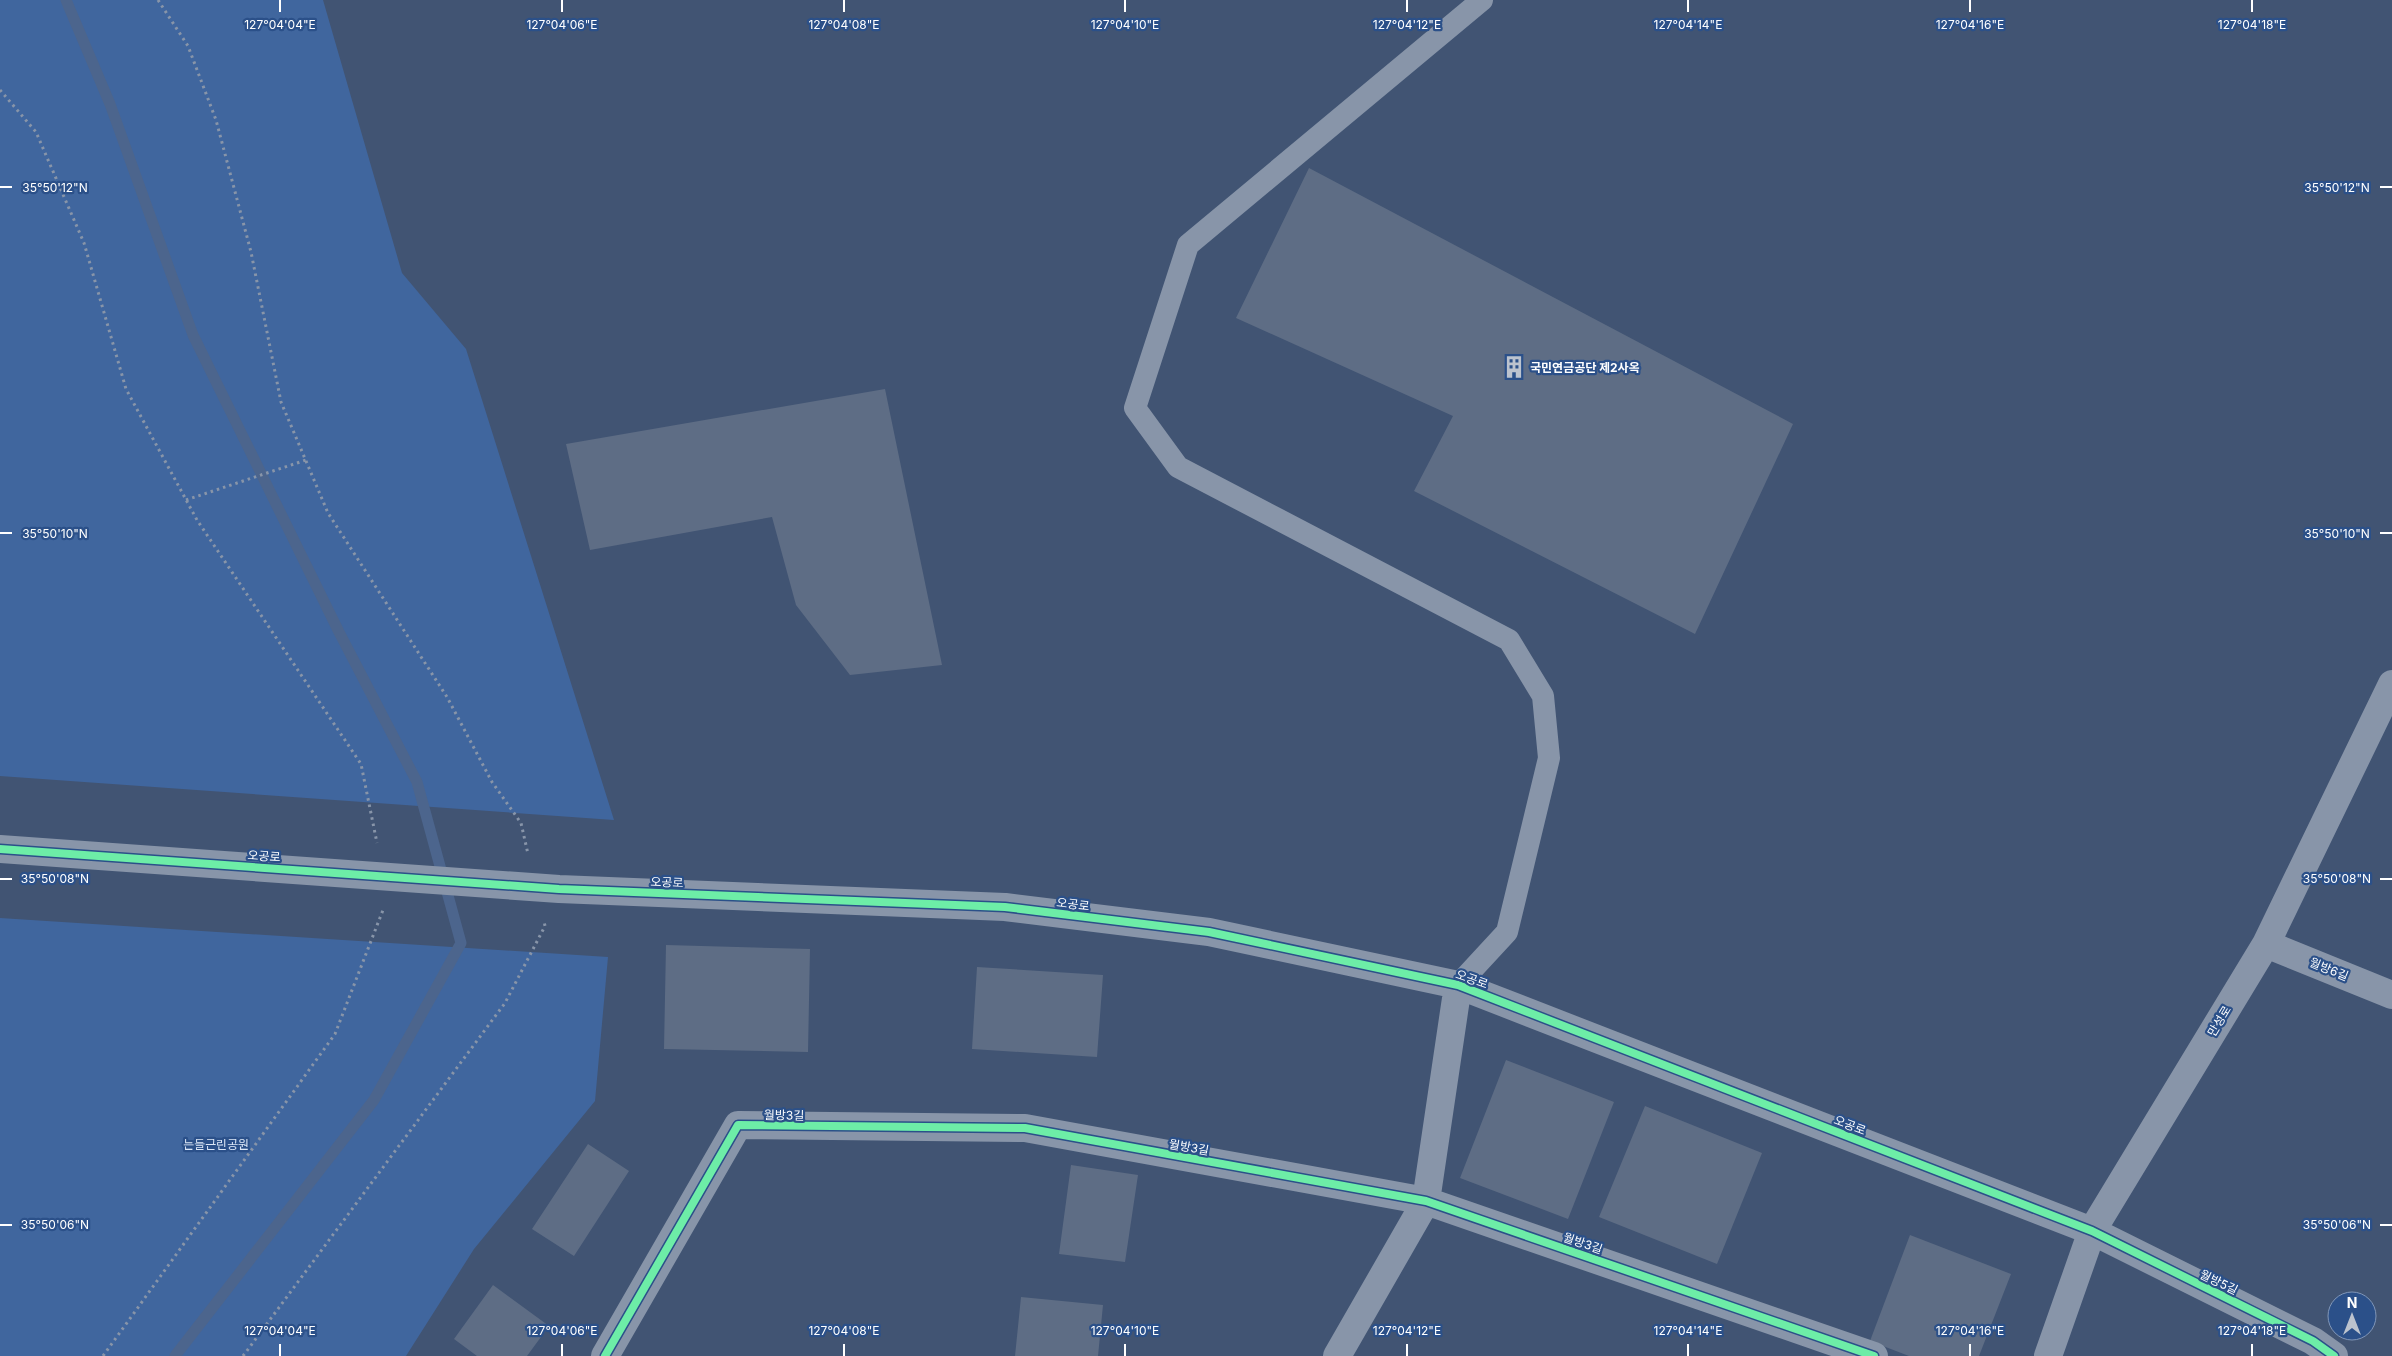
<svg xmlns="http://www.w3.org/2000/svg" width="2392" height="1356" font-family="Inter,'Noto Sans KR',sans-serif">
<style>
.green{fill:#40669e}
.lines{fill:none;stroke-linecap:round;stroke-linejoin:round}
.stream{stroke:#4c658d;stroke-width:11}
.building{fill:#5e6d85}
.path{stroke:#8895a9;stroke-width:3;stroke-dasharray:2.5 4;stroke-linecap:butt}
.lane{stroke:#8895a9;stroke-width:22}
.street{stroke:#8895a9;stroke-width:28}
.cycleway-casing{stroke:#2b5089;stroke-width:11}
.cycleway{stroke:#6deda7;stroke-width:8}
.ticks{fill:none;stroke:#fff;stroke-width:2}
.labels{text-anchor:middle;dominant-baseline:central;stroke-width:4.5;stroke-linejoin:round;paint-order:stroke}
.poi-label{font-size:12px;font-weight:bold;fill:#fff;stroke:#2b5089;text-anchor:start}
.street-label{font-size:12px;fill:#fff;stroke:#2b5089}
.park-label{font-size:12px;fill:#dce7f7;stroke:#2b5089}
.ticks-label{font-size:12px;text-anchor:middle;fill:#fff;stroke:#2b5089;stroke-width:4.5;stroke-linejoin:round;paint-order:stroke}
</style>
<rect width="100%" height="100%" fill="#415473"/>
<!-- green -->
<path class="green" d="M0 0H323L402 273 466 349 614 820 0 776Z
M0 918 608 957 595 1101 474 1249 406 1356H0Z"/>
<g class="lines">
<!-- stream -->
<path class="stream" d="M66 0 110 104 193 335 339 632 417 782 461 943 374 1100 175 1356"/>
</g>
<!-- building -->
<path class="building" d="M1309 168 1793 424 1695 634 1414 491 1453 416 1236 318Z
M885 389 942 665 850 675 796 605 772 517 590 550 566 444Z
M666 945 810 949 808 1052 664 1049Z
M977 967 1103 975 1097 1057 972 1049Z
M1506 1060 1614 1102 1568 1219 1460 1178Z
M1645 1106 1762 1153 1717 1264 1599 1217Z
M588 1144 629 1171 574 1256 532 1229Z
M1071 1165 1138 1175 1125 1262 1059 1254Z
M1910 1235 2011 1274 1979 1356H1909L1870 1341Z
M493 1285 549 1326 527 1356H477L454 1339Z
M1021 1297 1103 1305 1098 1356H1015Z"/>
<g class="lines">
<!-- path -->
<path class="path" d="M158 0 188 46 216 120 251 252 281 402 328 513 447 697 492 782 521 823 528 854
M0 90 36 132 84 243 126 389 197 520 361 764 377 843
M186 500 306 460
M103 1356 335 1034 383 910
M243 1356 505 1003 545 926 544 921"/>
<!-- lane -->
<path class="lane" d="M1458 985 1507 932 1549 758 1543 696 1509 640 1178 467 1135 408 1188 245 1482 0"/>
<!-- street -->
<path class="street" d="M0 849 559 889 1005 907 1209 932 1458 985 2092 1231 2313 1341 2334 1356
M2266 944 2392 995
M605 1356 738 1125 1025 1128 1426 1201 1874 1356
M1337 1356 1426 1201 1458 985
M2048 1356 2092 1231 2266 944 2392 684"/>
<defs>
<path id="cycleway" d="M0 849 559 889 1005 907 1209 932 1458 985 2092 1231 2313 1341 2334 1356
M605 1356 738 1125 1025 1128 1426 1201 1874 1356"/>
</defs>
<!-- cycleway casing -->
<use href="#cycleway" class="cycleway-casing"/>
<!-- cycleway -->
<use href="#cycleway" class="cycleway"/>
</g>
<!-- ticks -->
<path class="ticks" d="M280 0V12M562 0V12M844 0V12M1125 0V12M1407 0V12M1688 0V12M1970 0V12M2252 0V12M0 187H12M2380 187H2392M0 533H12M2380 533H2392M0 879H12M2380 879H2392M0 1225H12M2380 1225H2392M280 1344V1356M562 1344V1356M844 1344V1356M1125 1344V1356M1407 1344V1356M1688 1344V1356M1970 1344V1356M2252 1344V1356"/>
<!-- icons -->
<defs>
<symbol id="building-bare" viewBox="-9 -9 18 18"><path d="M-4-6H4V6H1V3H-1V6H-4ZM-2.5-4.3h1.7v1.8h-1.7ZM.8-4.3h1.7v1.8H.8ZM-2.5-1h1.7V.8h-1.7ZM.8-1h1.7V.8H.8Z" fill="#bcc3ce" stroke="#2b5089" stroke-width="2.5" paint-order="stroke"/></symbol>
</defs>
<g fill-rule="evenodd">
<use href="#building-bare" x="1498" y="351" width="32" height="32"/>
</g>
<g class="labels">
<!-- poi labels -->
<g class="poi-label">
<text x="1530" y="367">국민연금공단 제2사옥</text>
</g>
<!-- street labels -->
<g class="street-label">
<text transform="translate(264 856) rotate(4)">오공로</text>
<text transform="translate(667 882) rotate(2)">오공로</text>
<text transform="translate(1073 904) rotate(7)">오공로</text>
<text transform="translate(2329 969) rotate(22)">월방6길</text>
<text transform="translate(1472 979) rotate(19)">오공로</text>
<text transform="translate(2219 1021) rotate(-59)">만성로</text>
<text transform="translate(784 1115) rotate(1)">월방3길</text>
<text transform="translate(1850 1125) rotate(21)">오공로</text>
<text transform="translate(1189 1147) rotate(10)">월방3길</text>
<text transform="translate(1583 1243) rotate(19)">월방3길</text>
<text transform="translate(2219 1282) rotate(26)">월방5길</text>
</g>
<!-- park labels -->
<g class="park-label">
<text x="216" y="1144">는들근린공원</text>
</g>
</g>
<g class="ticks-label">
<text x="280" y="29">127°04'04"E</text>
<text x="562" y="29">127°04'06"E</text>
<text x="844" y="29">127°04'08"E</text>
<text x="1125" y="29">127°04'10"E</text>
<text x="1407" y="29">127°04'12"E</text>
<text x="1688" y="29">127°04'14"E</text>
<text x="1970" y="29">127°04'16"E</text>
<text x="2252" y="29">127°04'18"E</text>
<text x="55" y="192">35°50'12"N</text>
<text x="2337" y="192">35°50'12"N</text>
<text x="55" y="538">35°50'10"N</text>
<text x="2337" y="538">35°50'10"N</text>
<text x="55" y="883">35°50'08"N</text>
<text x="2337" y="883">35°50'08"N</text>
<text x="55" y="1229">35°50'06"N</text>
<text x="2337" y="1229">35°50'06"N</text>
<text x="280" y="1335">127°04'04"E</text>
<text x="562" y="1335">127°04'06"E</text>
<text x="844" y="1335">127°04'08"E</text>
<text x="1125" y="1335">127°04'10"E</text>
<text x="1407" y="1335">127°04'12"E</text>
<text x="1688" y="1335">127°04'14"E</text>
<text x="1970" y="1335">127°04'16"E</text>
<text x="2252" y="1335">127°04'18"E</text>
</g>
<!-- north arrow -->
<g transform="translate(2352 1316)"><circle r="24" fill="#2b5089" stroke="#8096b8"/>
<path d="M0-4L9 19L0 12L-9 19Z" fill="#bcc3ce"/>
<text y="-8" font-size="14" font-weight="bold" text-anchor="middle" fill="#ffffff">N</text>
</g>
</svg>
